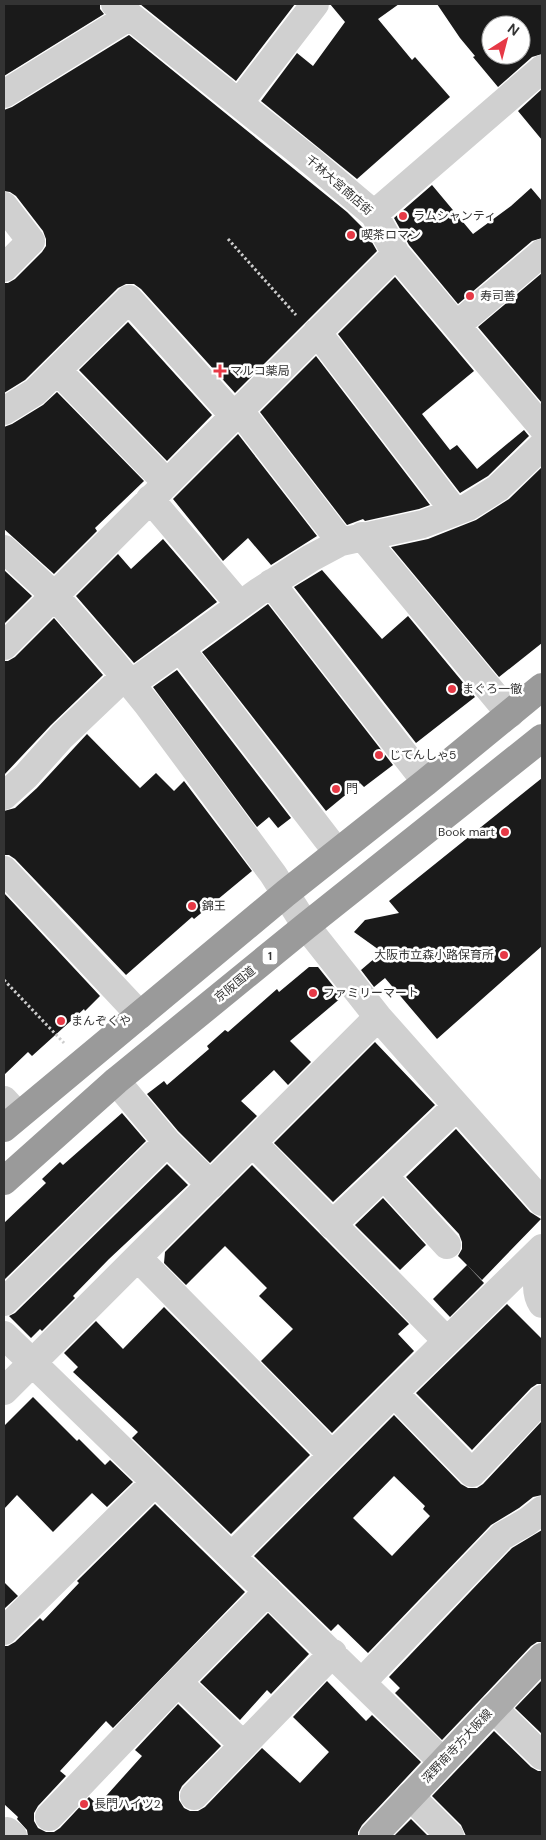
<svg xmlns="http://www.w3.org/2000/svg" width="546" height="1840" font-family="'DM Sans','Noto Sans JP',sans-serif">
<style>
.building{fill:#1a1a1a;fill-rule:evenodd}
.lines{fill:none;stroke-linecap:round;stroke-linejoin:round}
.path{stroke:#cdcdcd;stroke-width:3;stroke-dasharray:2.5 2.5;stroke-linecap:butt}
.minor{stroke:#d0d0d0;stroke-width:28}
.major{stroke:#ababab;stroke-width:28}
.highway{stroke:#9a9a9a;stroke-width:28}
.poi-dot{fill:#e63946;stroke:#fff;stroke-width:2}
.labels{text-anchor:middle;dominant-baseline:central;stroke-width:5;stroke-linejoin:round;paint-order:stroke}
.shield{fill:#fff;stroke:#707070;stroke-width:1}
.shield-label{font-size:11px;font-weight:bold;fill:#333}
.street-label{font-size:12px;fill:#333;stroke:#fff}
.poi-label{font-size:12px;fill:#333;stroke:#fff;text-anchor:start}
</style>
<rect width="100%" height="100%" fill="#fff"/>
<!-- building -->
<path class="building" d="M4 4H100V9L104 14 4 76Z
M140 4H295L236 81Z
M330 4H399L378 19 412 60 415 57 450 97 357 179 261 101 297 53 313 66 345 22Z
M437 4H542V54L532 57 498 87 473 57 475 56 460 38ZM491 25H521V55H491Z
M129 35 347 212 365 230 377 251 235 393 141 289 134 284H126L118 288 25 380 4 393V283H8L15 279 42 252 46 246V239L43 231 16 196 10 192 4 191V110L12 107Z
M542 89V140L518 111Z
M432 185 473 234 511 206 531 188 542 201V238L532 241 458 304 409 245 394 218Z
M542 273V403L478 327Z
M395 277 474 371 422 414 450 450 457 445 477 469 524 430 529 436 488 476 460 493 338 334Z
M128 322 212 415 167 461 79 370Z
M316 356 430 505 419 509 365 521 363 519 347 525 260 412Z
M57 392 144 481 95 528 97 531 54 574 4 529V427L12 424 43 405Z
M238 434 317 536 271 565 248 538 223 561 173 499Z
M542 467V643L499 677 391 547 428 539 476 520 509 499Z
M163 539 217 602 134 663 76 596 118 554 131 569Z
M4 570 32 596 4 624Z
M322 570 382 639 408 616 475 697 416 743 294 587Z
M268 604 393 765 364 787 360 783 326 811 202 652Z
M54 618 103 675 51 725 4 775V661H8L15 657Z
M177 670 291 818 278 828 269 817 257 827 153 687Z
M87 734 140 788 156 773 174 791 184 781 252 871 194 919 192 917 126 975 15 859 9 855H4V811L15 808 37 788Z
M542 778V946L437 1039 385 978 374 987 361 970 382 952 354 932 365 920 399 913 389 901Z
M4 893 100 996 85 1011 84 1009 32 1056 28 1052 4 1075Z
M309 967H318L342 997 290 1041 311 1062 288 1085 274 1070 241 1101 257 1116 210 1163 178 1131 147 1094 164 1081 167 1085 209 1049 207 1046 225 1030 228 1032 277 989 279 992Z
M375 1042 435 1105 333 1202 274 1143Z
M122 1113 146 1141 4 1280V1223L46 1183 42 1179 60 1162 63 1165Z
M456 1129 530 1212 541 1219 482 1280 458 1256 462 1249V1242L459 1234 406 1177Z
M167 1164 188 1185 109 1259 73 1296 75 1298 42 1331 40 1329 31 1338 9 1316 15 1313Z
M252 1165 409 1324 398 1334 414 1351 332 1433 261 1361 293 1329 259 1296 267 1288 225 1246 186 1285 164 1263 165 1252Z
M383 1198 426 1245 400 1270 355 1225Z
M467 1265 484 1283 450 1317 433 1299Z
M507 1304 542 1339V1384H537L531 1388 472 1450 416 1393Z
M164 1307 310 1455 231 1534 132 1438 138 1432 73 1372 78 1367 64 1353 96 1321 123 1349Z
M33 1397 77 1441 79 1439 105 1465 110 1460 133 1482 107 1507 92 1493 53 1532 17 1495 4 1509V1426Z
M394 1415 461 1484 468 1488H477L483 1484 542 1421V1495L533 1497 519 1508 491 1525 368 1653 338 1624 331 1631 254 1556ZM394 1476 425 1506 423 1509 430 1516 392 1556 353 1518Z
M155 1504 245 1592 113 1728 106 1721 60 1771 66 1776 38 1806 34 1813V1821L38 1828 46 1832H54L60 1828 89 1797 98 1805 142 1756 135 1750 178 1704 221 1746 182 1786 179 1792V1800L184 1808 190 1811H198L205 1807 262 1748 300 1783 329 1752 293 1717 327 1681 366 1721 372 1715 421 1762 362 1825 358 1832V1836H28L27 1830 17 1819 18 1817 4 1804V1646H8L15 1642 40 1618 43 1621 79 1583 77 1581Z
M542 1530V1642H537L531 1646 442 1740 395 1693 400 1688 389 1677 512 1548Z
M4 1582 18 1596 4 1609Z
M268 1613 309 1654 271 1694 267 1690 240 1720 200 1682Z
M542 1680V1734L515 1708Z
M494 1731 531 1767 538 1771H542V1836H466L461 1825 432 1796Z
M411 1819 428 1836H394Z"/>
<g class="lines">
<!-- path -->
<path class="path" d="M228 239 296 315
M4 980 64 1043"/>
<!-- minor -->
<path class="minor" d="M115 4 311 161 374 214 396 254 542 427
M4 94 130 16
M239 103 315 4
M4 206 31 241 4 268
M374 214 542 69
M457 325 542 253
M317 332 455 512
M57 370 167 483
M239 410 341 542
M4 411 35 392 129 299 234 416
M150 499 240 605
M362 536 510 714
M4 549 54 595 112 661 147 704 273 874 306 926 378 1017 542 1202
M271 583 426 782
M4 646 396 254
M180 648 337 852
M131 684 258 592 311 558 341 542 423 524 468 507 498 488 542 446
M4 796 26 776 62 736 125 676
M4 870 140 1015
M116 1081 167 1142 211 1185
M4 1100 18 1115
M253 1143 447 1341
M384 1176 447 1245
M332 1225 456 1107
M138 1258 332 1455
M542 1265C537 1278 534 1291 542 1304
M4 1302 167 1142
M4 1335 442 1761
M4 1391 378 1017
M394 1393 472 1473 542 1399
M232 1556 394 1393 542 1248
M4 1631 155 1482
M178 1682 243 1745
M362 1682 502 1536 528 1521 542 1510
M493 1708 542 1756
M194 1796 333 1653
M410 1796 450 1836
M49 1817 178 1682 268 1591
M4 1835 7 1831 13 1836"/>
<!-- major -->
<path class="major" d="M373 1836 542 1657"/>
<!-- highway -->
<path class="highway" d="M4 1128 286 893 426 782 542 687
M4 1181 116 1081 306 926 542 738"/>
</g>
<!-- markers -->
<g class="poi-dot">
<circle cx="403" cy="216" r="5"/>
<circle cx="351" cy="235" r="5"/>
<circle cx="470" cy="296" r="5"/>
<path d="M217.5 363.5h5v5h5v5h-5v5h-5v-5h-5v-5h5z"/>
<circle cx="452" cy="689" r="5"/>
<circle cx="379" cy="755" r="5"/>
<circle cx="336" cy="789" r="5"/>
<circle cx="505" cy="832" r="5"/>
<circle cx="192" cy="906" r="5"/>
<circle cx="504" cy="955" r="5"/>
<circle cx="313" cy="993" r="5"/>
<circle cx="61" cy="1021" r="5"/>
<circle cx="84" cy="1804" r="5"/>
</g>
<g class="labels">
<!-- shield labels -->
<rect class="shield" x="262.5" y="947.5" width="15" height="17" rx="4"/>
<g class="shield-label">
<text x="270" y="956">1</text>
</g>
<!-- street labels -->
<g class="street-label">
<text transform="translate(339 185) rotate(41)">千林大宮商店街</text>
<text transform="translate(235 984) rotate(-39)">京阪国道</text>
<text transform="translate(457 1746) rotate(-47)">深野南寺方大阪線</text>
</g>
<!-- poi labels -->
<g class="poi-label">
<text x="413" y="216">ラムシャンティ</text>
<text x="361" y="235">喫茶ロマン</text>
<text x="480" y="296">寿司善</text>
<text x="230" y="371">マルコ薬局</text>
<text x="462" y="689">まぐろ一徹</text>
<text x="389" y="755">じてんしゃ5</text>
<text x="346" y="789">門</text>
<text x="495" y="832" text-anchor="end">Book mart</text>
<text x="202" y="906">錦王</text>
<text x="494" y="955" text-anchor="end">大阪市立森小路保育所</text>
<text x="323" y="993">ファミリーマート</text>
<text x="71" y="1021">まんぞくや</text>
<text x="94" y="1804">長門ハイツ2</text>
</g>
</g>
<!-- border -->
<rect width="546" height="1840" fill="none" stroke="#333333" stroke-width="10"/>
<!-- north arrow -->
<g transform="translate(506 40) rotate(36)"><circle r="24" fill="#ffffff" stroke="#adadad"/>
<path d="M0-4L9 19L0 12L-9 19Z" fill="#e63946"/>
<text y="-8" font-size="14" font-weight="bold" text-anchor="middle" fill="#333333">N</text>
</g>
</svg>
